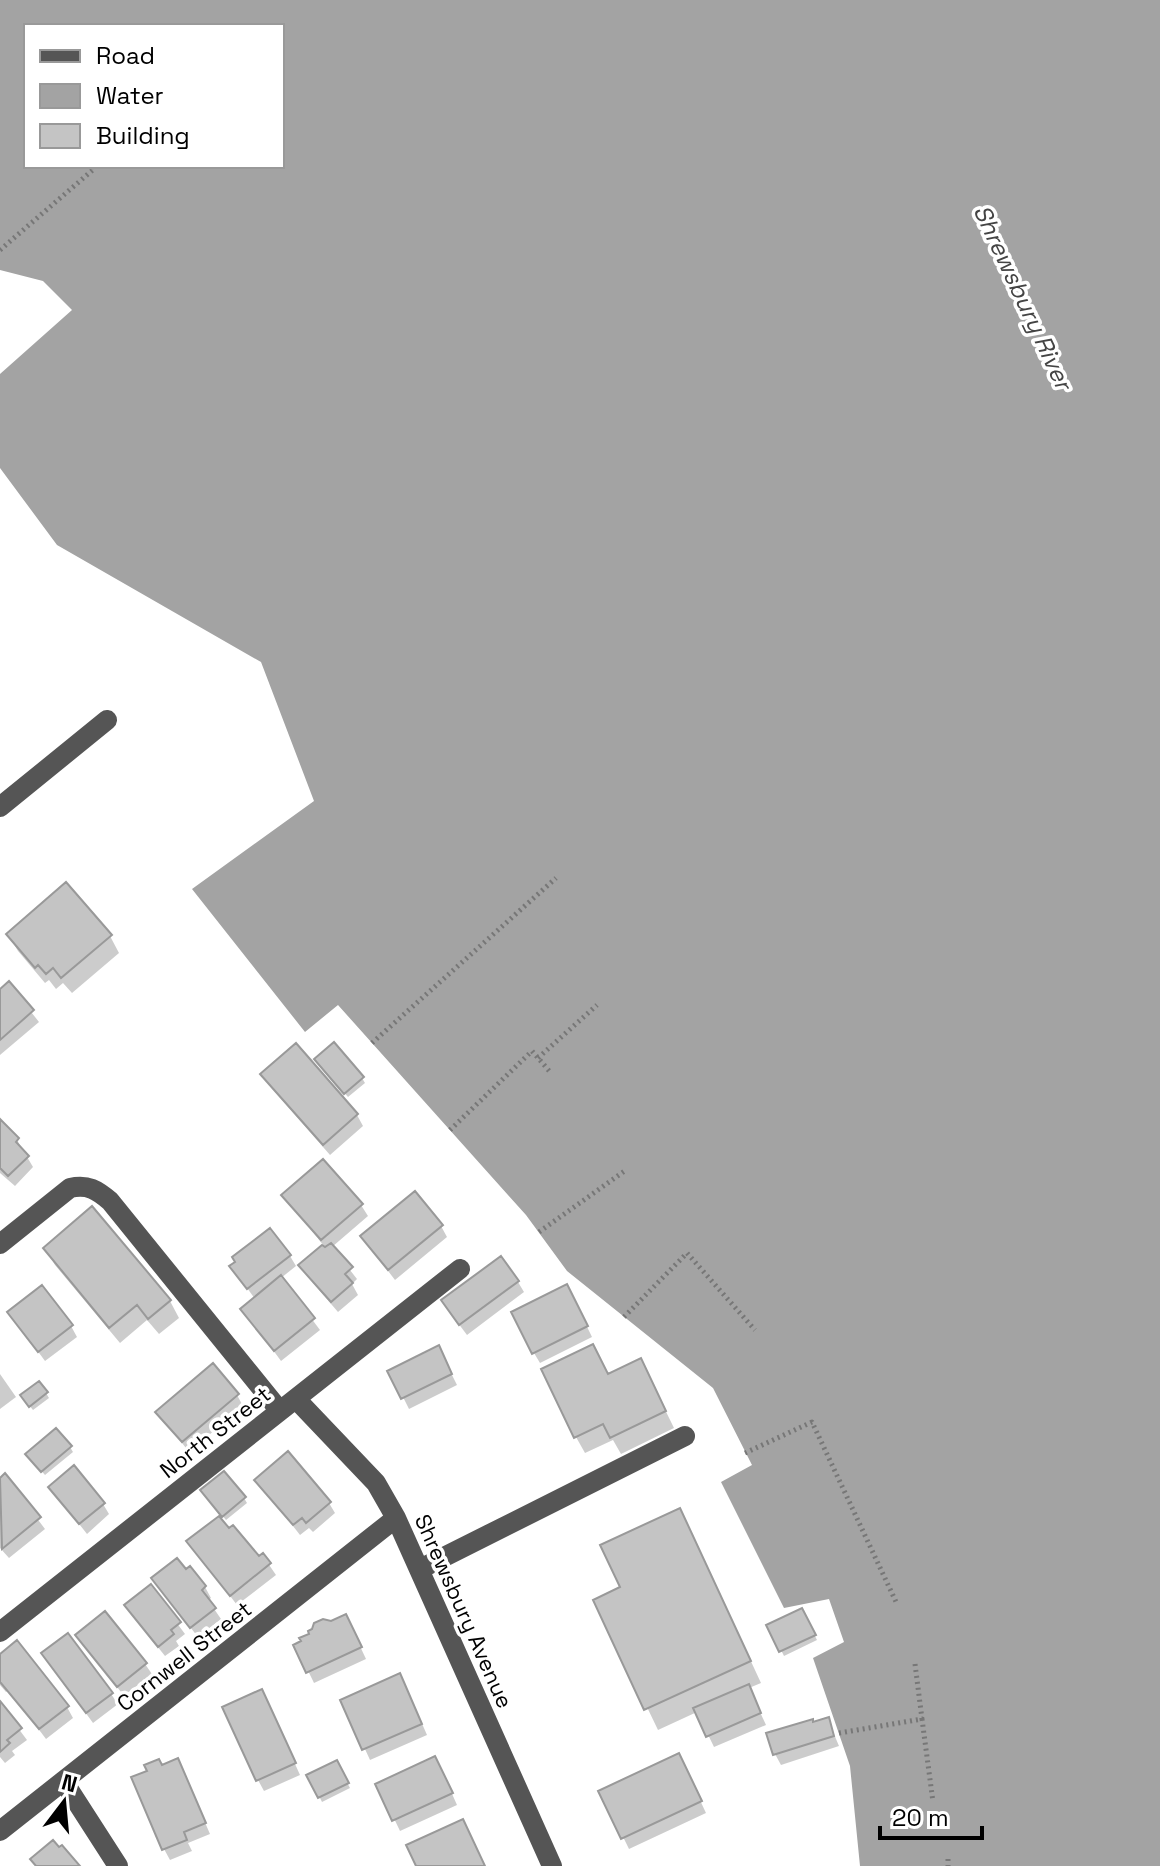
<svg xmlns="http://www.w3.org/2000/svg" width="1160" height="1866" font-family="'Space Grotesk',sans-serif">
<style>
.water{fill:#a3a3a3;fill-rule:evenodd}
.shadow{fill:#0003}
.building{fill:#c4c4c4;stroke:#999;stroke-width:2}
.lines{fill:none;stroke-linecap:round;stroke-linejoin:round}
.path{stroke:#777;stroke-width:5;stroke-dasharray:2 4;stroke-linecap:butt}
.minor{stroke:#555;stroke-width:20}
.labels{text-anchor:middle;dominant-baseline:central;stroke-width:7;stroke-linejoin:round;paint-order:stroke}
.street-label{font-size:22px;fill:#000;stroke:#fff}
.water-label{font-size:24px;font-style:italic;fill:#444;stroke:#fff}
</style>
<rect width="100%" height="100%" fill="#fff"/>
<!-- water -->
<path class="water" d="M0 0H1160V1866H860L850 1766 813 1658 844 1642 829 1599 784 1608 721 1482 752 1465 713 1388 567 1271 526 1215 338 1005 305 1032 192 889 314 801 261 662 57 545 0 468V374L72 310 43 281 0 270ZM26 26H282V166H26Z"/>
<!-- shadow -->
<path class="shadow" d="M8 934 110 936 119 953 72 993 63 983 56 989 49 980 45 983 18 951Z
M9 984 39 1022 0 1055V992Z
M296 1046 357 1115 363 1126 330 1155 269 1085 263 1075Z
M319 1064 362 1078 365 1083 348 1097Z
M0 1122 17 1140 33 1167 15 1186 0 1173Z
M284 1196 361 1205 368 1216 332 1247 357 1279 352 1284 358 1295 338 1312 307 1276 301 1266 324 1246Z
M92 1209 170 1301 179 1318 159 1334 147 1320 120 1343 55 1265 45 1248Z
M441 1226 447 1237 395 1280 362 1237Z
M290 1256 296 1266 281 1278 320 1330 281 1361 243 1309 255 1299 232 1267Z
M518 1282 524 1292 467 1335 449 1311Z
M573 1298 592 1337 540 1363 534 1353Z
M9 1312 71 1326 77 1337 45 1361Z
M444 1359 457 1385 409 1409 390 1371Z
M0 1374 16 1397 0 1409Z
M609 1376 649 1377 674 1428 621 1454 613 1440 585 1453 576 1437Z
M46 1393 49 1398 33 1410 25 1400Z
M237 1395 243 1406 189 1452 158 1412Z
M70 1447 73 1452 45 1475 31 1459Z
M5 1476 45 1529 9 1558 0 1548V1480Z
M257 1480 329 1503 335 1513 313 1532 309 1528 300 1535Z
M50 1487 103 1504 109 1514 87 1534Z
M205 1495 244 1498 247 1503 226 1520Z
M691 1532 761 1683 749 1688 766 1725 714 1747 697 1712 658 1730 596 1601 623 1588Z
M189 1542 259 1559 263 1556 276 1575 237 1605Z
M150 1587 185 1634 176 1641 179 1646 165 1656 133 1616Z
M205 1587 211 1598 208 1600 221 1619 198 1637 160 1589Z
M802 1611 817 1640 784 1656 769 1626Z
M351 1627 366 1659 314 1683 296 1646Z
M77 1635 145 1664 152 1674 124 1696Z
M43 1654 111 1694 118 1704 93 1723Z
M0 1656 67 1707 73 1718 46 1739 9 1690 6 1692 0 1685Z
M406 1687 427 1735 370 1760 343 1701Z
M267 1702 300 1775 264 1791 258 1780Z
M0 1704 27 1740 12 1751 15 1755 5 1763 0 1757Z
M828 1720 839 1746 781 1765 775 1754 813 1724Z
M178 1760 210 1834 188 1843 192 1851 170 1860 164 1849 162 1767Z
M336 1762 350 1788 322 1802 309 1776Z
M684 1766 706 1813 629 1849 601 1792Z
M441 1769 457 1805 400 1831 378 1785Z"/>
<!-- building -->
<path class="building" d="M66 882 112 935 61 978 53 968 46 974 38 965 35 968 6 934Z
M9 981 34 1010 0 1040V989Z
M334 1042 364 1077 344 1094 314 1059Z
M296 1043 358 1114 323 1145 260 1074Z
M0 1119 19 1138 16 1142 29 1156 8 1176 0 1168Z
M323 1159 363 1204 321 1240 281 1195Z
M415 1191 443 1225 388 1270 360 1236Z
M92 1206 171 1300 148 1319 137 1305 109 1328 43 1248Z
M270 1228 291 1255 247 1289 229 1266 235 1262 232 1257Z
M331 1243 353 1267 345 1274 353 1283 331 1302 298 1265 322 1245 325 1247Z
M501 1256 519 1281 459 1325 441 1300Z
M281 1275 315 1318 274 1351 240 1309Z
M567 1284 588 1326 532 1354 511 1312Z
M42 1285 73 1325 38 1352 7 1312Z
M593 1344 608 1374 641 1358 666 1411 610 1438 603 1424 574 1438 541 1369Z
M439 1345 452 1374 401 1399 387 1371Z
M213 1363 239 1394 182 1442 155 1412Z
M39 1381 48 1392 29 1407 20 1395Z
M56 1428 72 1446 41 1472 25 1454Z
M288 1451 331 1502 306 1523 302 1518 293 1525 254 1480Z
M74 1465 105 1503 79 1524 48 1487Z
M224 1471 246 1497 222 1517 200 1490Z
M5 1473 41 1517 2 1549 0 1478Z
M680 1508 751 1661 644 1710 593 1600 620 1587 600 1545Z
M219 1516 229 1528 233 1525 259 1556 263 1553 271 1563 230 1596 186 1541Z
M177 1558 186 1569 190 1566 206 1586 202 1590 216 1608 190 1628 151 1578Z
M151 1584 181 1622 171 1630 174 1634 158 1647 124 1605Z
M802 1608 816 1635 779 1652 766 1625Z
M105 1611 147 1663 117 1687 75 1635Z
M346 1614 362 1647 306 1673 293 1645 301 1641 299 1638 309 1634 308 1631 312 1629 314 1623 323 1619 331 1621Z
M68 1633 113 1693 86 1713 41 1653Z
M17 1640 69 1706 39 1729 0 1682V1654Z
M400 1673 422 1724 362 1750 340 1700Z
M749 1684 761 1713 706 1737 693 1708Z
M262 1689 296 1763 256 1781 222 1707Z
M0 1701 22 1728 7 1740 10 1743 0 1752Z
M829 1717 834 1736 773 1755 766 1733 813 1719V1722Z
M679 1753 702 1801 621 1839 598 1791Z
M435 1756 453 1793 392 1821 375 1784Z
M178 1758 206 1823 184 1832 187 1840 162 1850 131 1777 147 1771 144 1765 159 1759 162 1765Z
M337 1760 349 1783 318 1798 306 1775Z
M463 1819 485 1866H416L406 1845Z
M53 1840 59 1847 62 1845 80 1866H36L30 1859Z"/>
<g class="lines">
<!-- path -->
<path class="path" d="M0 250 95 168 93 166
M372 1043 556 878
M538 1058 597 1005
M450 1130 532 1051 551 1073
M539 1232 626 1170
M624 1317 687 1253 755 1330
M745 1453 812 1422 897 1604
M915 1664 922 1719
M839 1733 922 1719 933 1802
M948 1859V1866"/>
<!-- minor -->
<path class="minor" d="M0 807 107 720
M0 1244 70 1188C88 1184 97 1190 110 1201L280 1411
M296 1399 376 1483 396 1518 552 1866
M420 1569 685 1436
M0 1632 460 1269
M64 1782 118 1866
M0 1831 396 1518"/>
</g>
<g class="labels">
<!-- street labels -->
<g class="street-label">
<text transform="translate(215 1432) rotate(-38)">North Street</text>
<text transform="translate(464 1611) rotate(66)">Shrewsbury Avenue</text>
<text transform="translate(184 1656) rotate(-38)">Cornwell Street</text>
</g>
<!-- water labels -->
<g class="water-label">
<text transform="translate(1023 297) rotate(65)">Shrewsbury River</text>
</g>
</g>
<!-- legend -->
<rect x="24" y="24" width="260" height="144" fill="#ffffff" stroke="#999999" stroke-width="2"/>
<rect x="40" y="50" width="40" height="12" fill="#555555" stroke="#999999" stroke-width="2"/>
<text x="96" y="64" font-size="24" fill="#000000">Road</text>
<rect x="40" y="84" width="40" height="24" fill="#a3a3a3" stroke="#999999" stroke-width="2"/>
<text x="96" y="104" font-size="24" fill="#000000">Water</text>
<rect x="40" y="124" width="40" height="24" fill="#c4c4c4" stroke="#999999" stroke-width="2"/>
<text x="96" y="144" font-size="24" fill="#000000">Building</text>
<!-- north arrow -->
<g transform="translate(64 1802) rotate(16)" stroke="#ffffff" stroke-width="6" paint-order="stroke">
<path d="M0-6L14 30L0 20L-14 30Z" fill="#000000"/>
<text y="-12" font-size="22" font-weight="bold" text-anchor="middle" fill="#000000">N</text>
</g>
<!-- scale -->
<path d="M880 1826v12h102v-12" fill="none" stroke="#000000" stroke-width="4"/>
<text x="892" y="1826" font-size="24" fill="#000000" stroke="#ffffff" stroke-width="6" paint-order="stroke">20 m</text>
</svg>
